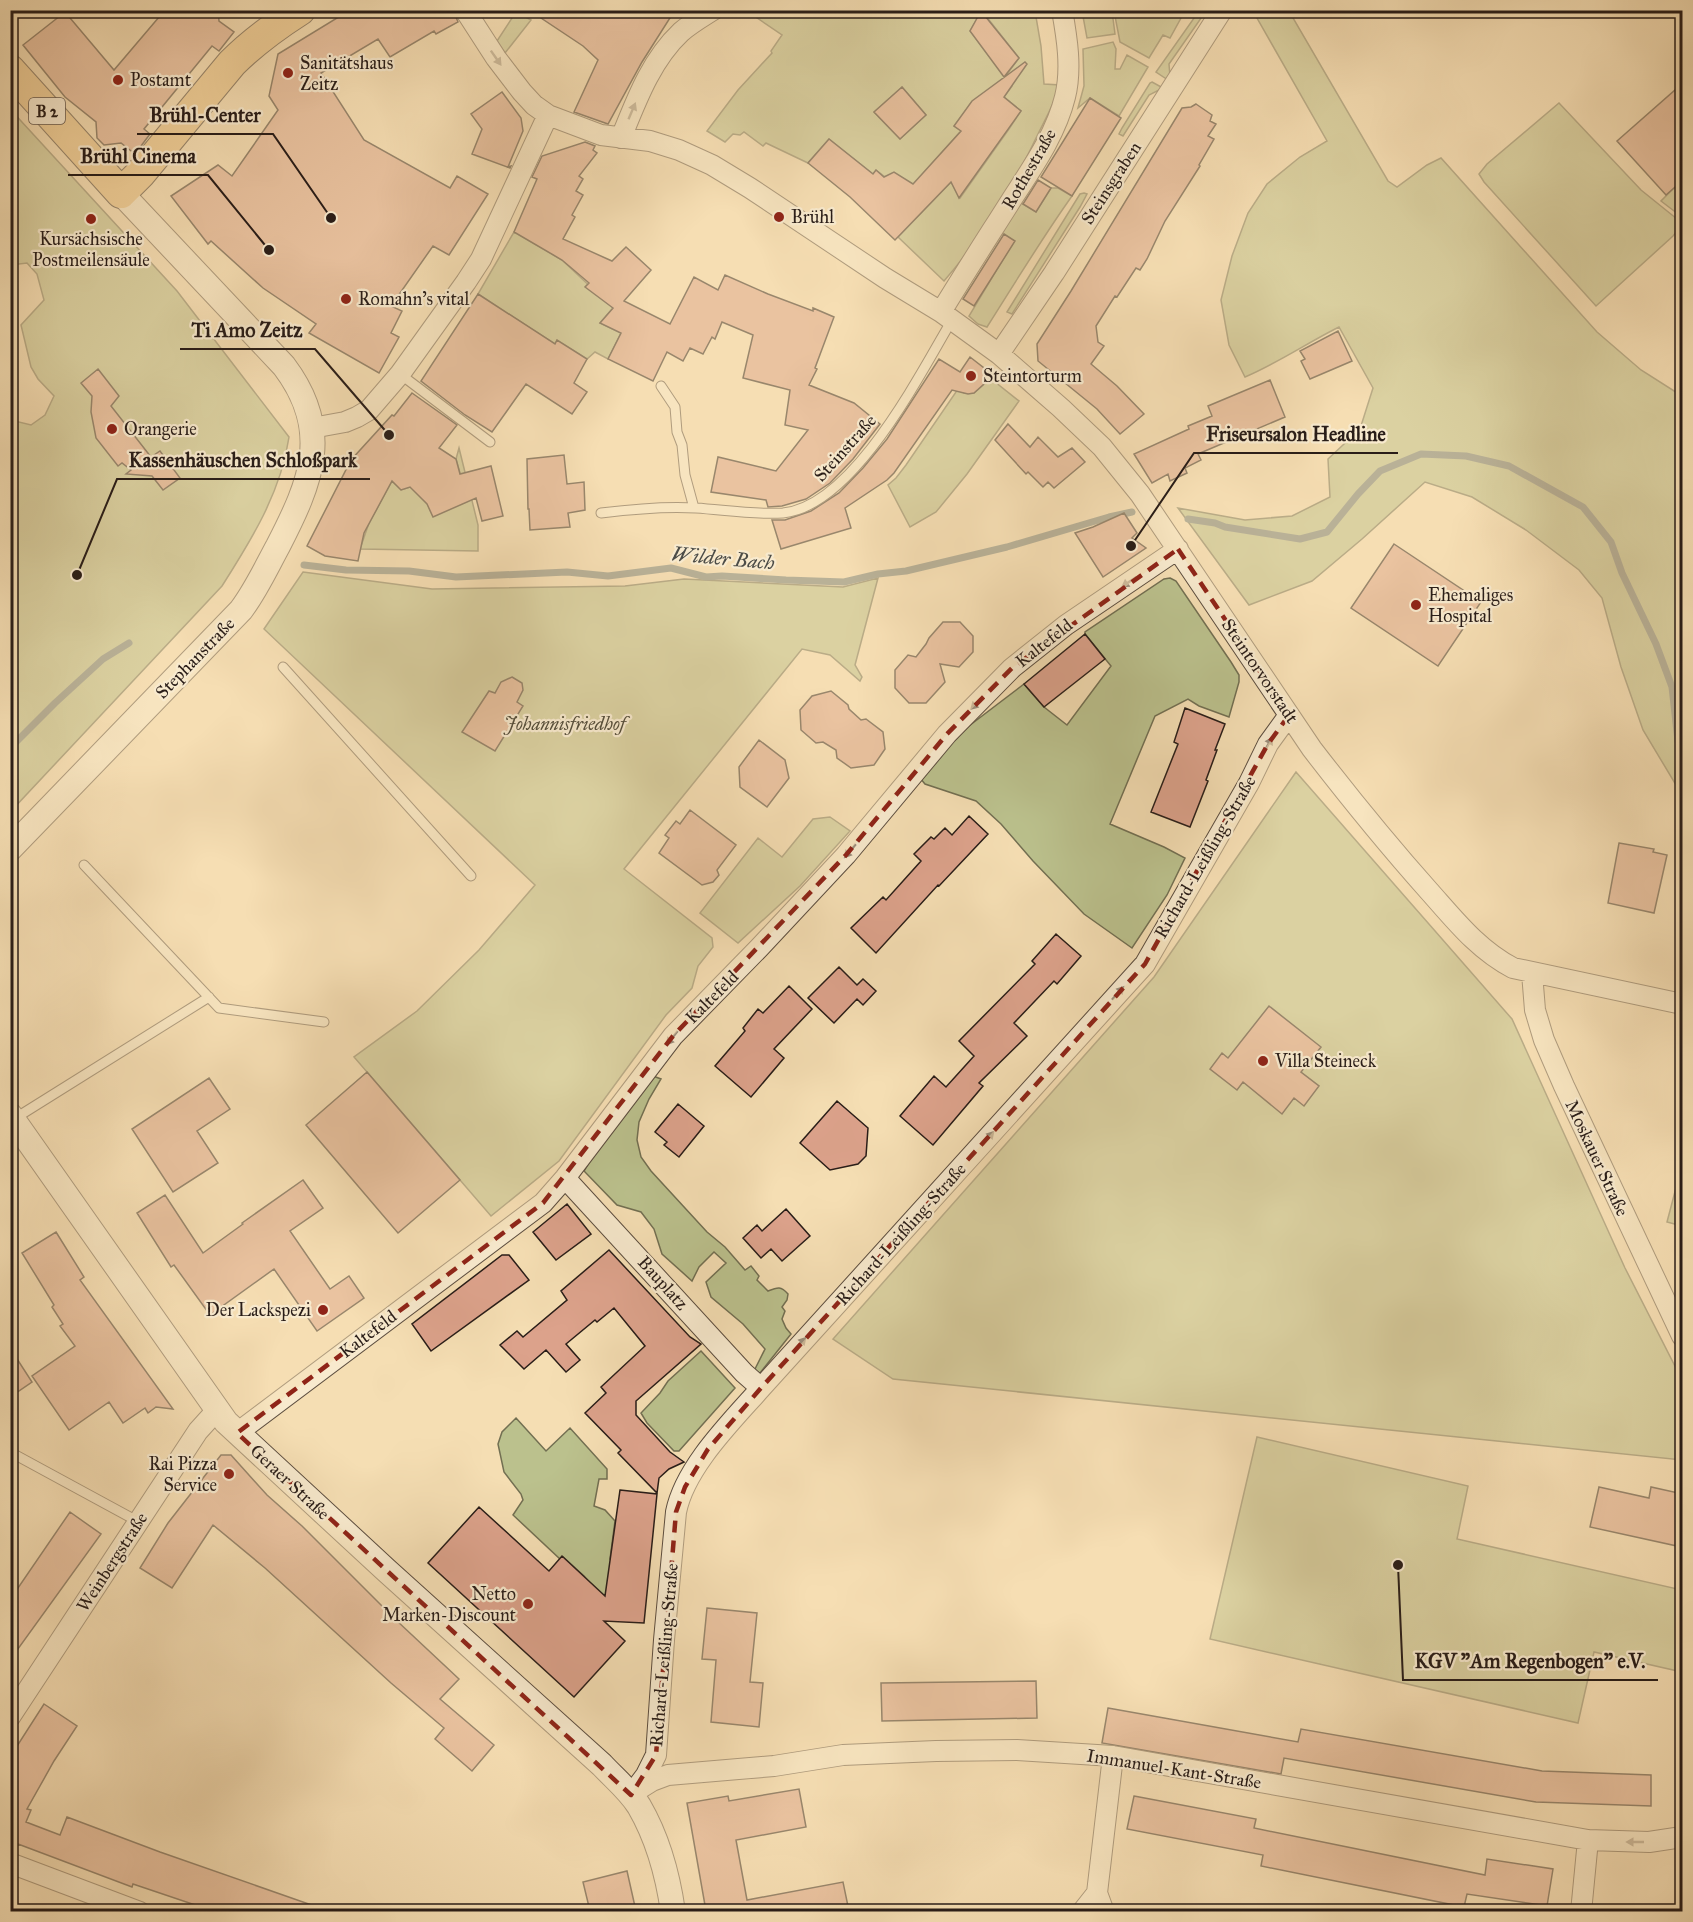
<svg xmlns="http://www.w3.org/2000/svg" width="1693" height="1922" font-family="'IM FELL Great Primer',serif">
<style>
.green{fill:#bbc18d;stroke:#726f52;stroke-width:1.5;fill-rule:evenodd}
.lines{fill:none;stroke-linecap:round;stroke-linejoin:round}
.stream{stroke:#707b77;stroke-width:7}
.building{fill:#dca28b;stroke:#291d18;stroke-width:1.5}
.service-casing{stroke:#5c4d3f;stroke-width:11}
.minor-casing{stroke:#5c4d3f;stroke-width:22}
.tertiary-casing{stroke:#5c4d3f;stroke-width:26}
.primary-casing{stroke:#291d18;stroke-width:32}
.service{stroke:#f8eace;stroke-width:9}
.minor{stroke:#f8eace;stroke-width:20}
.tertiary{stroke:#f8eace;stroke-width:24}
.primary{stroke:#eabf7a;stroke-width:30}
.oneway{fill:#9b8e7c}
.marked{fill:none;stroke:#8f2418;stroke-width:4.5;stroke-dasharray:12 8;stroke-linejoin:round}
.poi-dot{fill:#8f2418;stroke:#f8eace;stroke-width:2}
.labels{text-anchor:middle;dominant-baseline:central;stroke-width:4.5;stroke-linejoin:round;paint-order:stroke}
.shield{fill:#f8eace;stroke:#675a4f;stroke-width:1.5}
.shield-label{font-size:16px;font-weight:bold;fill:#291d18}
.poi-label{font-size:18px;fill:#291d18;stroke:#f8eace;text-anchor:start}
.street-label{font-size:18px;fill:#291d18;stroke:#f8eace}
.park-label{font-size:18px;font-style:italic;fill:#554e3b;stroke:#f8eace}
.water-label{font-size:20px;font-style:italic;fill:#4c4c47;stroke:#f8eace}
.leader{fill:none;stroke:#291d18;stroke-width:2}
.callout-dot{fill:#291d18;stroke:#f8eace;stroke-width:2}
.callout-label{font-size:20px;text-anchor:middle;font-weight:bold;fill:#291d18;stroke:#f8eace;stroke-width:4.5;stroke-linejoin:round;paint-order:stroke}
</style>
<rect width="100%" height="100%" fill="#f5deb3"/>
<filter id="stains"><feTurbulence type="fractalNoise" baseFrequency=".00333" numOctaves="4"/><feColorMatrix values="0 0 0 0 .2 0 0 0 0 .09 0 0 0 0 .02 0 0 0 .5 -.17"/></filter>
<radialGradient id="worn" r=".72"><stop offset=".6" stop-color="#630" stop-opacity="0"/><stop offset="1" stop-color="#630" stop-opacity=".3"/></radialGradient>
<!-- green -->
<path class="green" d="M747 11H1035L1041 46 1044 84 1060 85C1055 102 1047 116 1039 132 1014 185 983 236 944 281L898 237 951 182 960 198 1009 129 1021 111 1004 97 1012 86 1005 78 972 102 954 126 961 131 906 193 876 170 873 174 829 139 808 163 766 143 763 146 744 132 740 135 733 134 725 142 707 131 738 90 772 53 771 51 782 35ZM982 11 1019 58 1005 77 970 31ZM902 87 926 115 900 139 874 112Z
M1082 11H1112L1115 34 1087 38Z
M1114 11H1153L1154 14 1157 11H1169L1181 18 1170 38 1163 35 1149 58 1120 42Z
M1199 11H1206L1169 64 1170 77 1168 80 1156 72Z
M1253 11H1289L1388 181 1397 187 1427 165 1441 158 1597 332 1641 370 1682 396V795L1643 730 1621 667 1602 598 1579 570 1526 530 1472 497 1425 482 1362 539 1312 581 1249 605 1178 508 1245 520 1292 516 1330 497 1328 459 1360 429 1373 388 1339 327C1307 343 1278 363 1245 377L1229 345 1221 300 1232 256 1248 213 1267 184 1300 157 1327 141Z
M516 12 531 20 505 53 497 41Z
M1113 42 1116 49 1115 69H1120L1127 55 1148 67 1119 116 1090 98 1078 108 1084 86 1083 49Z
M1152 82 1163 88 1149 95 1123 136 1119 134 1122 128 1150 83Z
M1559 103 1641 190 1682 223V225L1673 236 1596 306 1484 182 1479 174 1487 164Z
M10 109 177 291 289 437C281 492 252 539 222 586L11 811V425L15 421 31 425 45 415 54 396 38 379 31 367 21 325 44 300 37 274 27 263 11 265Z
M1682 180V217L1661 201Z
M1051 188H1058L1072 196C1042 238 1015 283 987 327L978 324 969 316 1014 241 998 231 1018 201 1036 212Z
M1084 193 1087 194 1080 207 1012 314 1007 312 1080 194Z
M514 232 562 260 613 308 600 323 621 333 608 359 595 352 587 359 557 340 555 344 478 294Z
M985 374 1019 401 967 474 936 512 910 527 888 485 896 478 906 465 958 389 964 393H974L984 384Z
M459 448 478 525V551L360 549 369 523 392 481 401 490 410 487 423 494 433 516 468 501 456 459Z
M303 572 432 589 625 586 684 579 843 587 878 578 855 665 862 677 860 681 830 655 802 649 624 869 712 938 713 947 698 966 692 988 666 1015 559 1161 491 1216 354 1057 417 1011 479 950 535 885 264 629Z
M1170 578 1176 581 1231 662 1239 675V682L1229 717 1199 706 1188 699 1155 716 1110 824 1164 847 1185 858 1167 895 1132 948 1084 914 1033 861 1001 824 976 801 925 784 920 778 961 732 1024 684 1044 707 1067 725 1111 666 1085 634V632L1164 579Z
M1296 772 1512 1019 1625 1268 1682 1380V1460L893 1379 833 1339 1154 977Z
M830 817 850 831 800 886 738 943 700 913 758 838 782 857 813 819Z
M653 1076 661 1079 649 1099 639 1122 637 1140 641 1157 651 1171 707 1232 725 1247 745 1270 751 1266 759 1276 757 1280 768 1291C778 1287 781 1286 788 1294L787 1300 782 1307 785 1311 782 1319 786 1328 791 1334 760 1373 754 1371 765 1349 743 1324 711 1297 706 1282 726 1263 714 1252 699 1267 692 1281 662 1254 654 1229 641 1212 617 1205 584 1171 593 1156Z
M1682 1165V1226L1667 1222Z
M701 1351 735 1388 679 1451H674L647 1423 641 1413 660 1393 668 1381Z
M516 1418 546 1451 570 1428 607 1469V1479H599L594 1506 605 1510 615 1521 610 1559 612 1560 608 1605 584 1576 563 1557 560 1559 513 1515 523 1500 521 1494 504 1472 498 1444 502 1432Z
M1257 1437 1468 1486 1457 1539 1682 1590V1672L1594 1652 1578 1723 1210 1639Z"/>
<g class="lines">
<!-- stream -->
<path class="stream" d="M1188 519 1215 523 1225 527 1300 539 1327 532 1358 494 1380 471 1421 454 1466 456 1509 466 1583 507 1611 542 1622 573 1656 644 1672 687 1678 741 1682 747
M304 565 346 570 409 571 456 577 567 572 608 576 671 568 706 577 722 576 786 580 844 582 878 574 906 571 1007 547 1109 517 1132 512
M10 748 55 703 103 659 129 643"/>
</g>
<!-- building -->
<path class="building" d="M165 10H218L219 21 234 32 219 51 212 46 144 129 150 134 135 154 121 143 104 145 97 138 96 122 65 97 23 45 65 12 114 70Z
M350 10H453L458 22 436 34 434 31 390 57 378 39 321 73 364 140 450 188 457 176 488 194 449 255 433 246 391 306 402 311 391 333 399 337 379 373 309 333 316 324 263 288 211 241 208 244 171 196 218 165 232 176 278 110 269 96 278 54Z
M529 10H675L642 62 608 124 574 112 598 60 583 46Z
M981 11 1019 58 1004 77 970 31Z
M1025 62 1027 64 1004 97 1021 111 959 198 951 182 895 240 850 197 808 163 829 139 873 174 876 170 884 177 894 172 913 184 961 131 954 126 972 101Z
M1683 83V180L1666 195 1617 141Z
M902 87 926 115 900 139 874 112Z
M502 92 521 118 523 131 508 167 511 166 510 168 472 154 482 129 471 114Z
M1090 98 1121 118 1072 196 1041 177Z
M1196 104 1212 115 1210 121 1216 124 1208 136 1214 139 1199 165 1200 166 1165 221 1147 259 1140 270 1136 268 1117 297 1115 296 1096 326 1098 342 1104 346 1091 364 1117 386 1144 414 1120 434 1097 409 1038 361 1037 344 1071 291 1182 108 1191 107Z
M585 142 595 146 593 150 597 153 579 176 583 179 576 191 583 195 572 215 575 217 563 239 612 261 626 247 651 270 624 301 670 324 694 277 718 290 725 275 768 294 813 311V308L834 317 815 368 817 369 809 385 854 403 880 424 853 459 830 483 806 499 782 506 768 507 766 500 711 492 718 457 776 471 808 430 785 425 790 390 743 378 753 335 722 322 715 339 712 337 703 354 690 348 683 361 667 352 653 381 608 359 621 333 600 323 613 308 585 287 589 283 562 260 514 232 537 179 532 177 542 156Z
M1038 180 1051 188 1036 212 1023 204Z
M1004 234 1015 241 974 306 963 299Z
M478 294 555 344 557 340 587 359 574 383 587 392 572 414 526 384 492 432 465 415 421 381Z
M1338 331 1352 361 1310 379 1301 361 1305 359 1300 351Z
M970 357 984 368 986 379 984 384 974 393 968 394 952 390 894 473 887 480 845 508 851 528 781 549 772 520H785L811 511 839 493 863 468 887 439 939 359 960 372Z
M98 369 119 396 111 406 151 457 160 451 180 478 163 490 152 476 126 474 131 470 122 463 118 466 96 438 91 412 92 396 81 383Z
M1270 380 1285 417 1198 454 1201 460 1185 468 1187 473 1170 481 1168 474 1152 483 1134 454 1189 429 1188 426 1212 416 1208 406Z
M412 393 457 425 439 448 456 459 460 474 491 466 503 516 482 521 476 498 433 517 427 504 410 487 401 490 392 481 364 533 358 561 325 556 307 546 351 460 392 415 394 416Z
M1008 424 1030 447 1038 437 1058 457 1072 448 1085 462 1054 488 1048 482 1043 487 1028 472 1026 474 995 440Z
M564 455 567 484 584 482 585 510 568 513 570 527 530 530 529 509H528L527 459Z
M1124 513 1137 533 1132 538 1146 548 1103 577 1075 533 1093 527Z
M1394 544 1481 602 1438 666 1351 608Z
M943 622H960L973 636V652L959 667 940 664 945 682 926 703H909L895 688V670L908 655 916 657 926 644 929 638Z
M1085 634 1105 659 1044 707 1024 684Z
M512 677 522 683 523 690 517 702 523 706 495 751 462 732 489 691 495 693 501 682Z
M831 691 848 705 849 709 861 720 866 719 883 732 885 749 874 765 851 768 837 758 836 750 823 742 816 743 801 730 800 710 812 696Z
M1185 708 1225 724 1215 750H1217L1206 780 1208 781 1190 827 1151 812 1178 744 1174 742Z
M759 740 785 760 789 778 767 807 740 787 739 767Z
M690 810 736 845 717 870 719 875 713 882 702 885 659 853 669 838 665 835 676 821 680 824Z
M969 816 988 834 939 886 938 885 876 953 851 928 883 897 886 900 921 861 914 854 931 837 934 839 945 828 952 835Z
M1619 843 1654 849 1653 852 1667 855 1654 913 1608 903Z
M1056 934 1081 956 1057 984 1054 981 1014 1023 1027 1036 979 1083 983 1086 933 1145 900 1116 934 1076 946 1087 974 1056 959 1041 1035 964 1032 961Z
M839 967 857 985 863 979 876 991 863 1005 857 999 834 1023 808 998Z
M789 986 812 1009 774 1049 784 1058 751 1097 715 1066 745 1031 743 1028 758 1009 763 1013Z
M1269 1006 1321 1047 1301 1072 1319 1086 1304 1106 1294 1098 1282 1114 1243 1082 1237 1090 1210 1069 1222 1053 1228 1058Z
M367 1072 460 1180 398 1233 306 1125Z
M209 1078 230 1109 197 1131 218 1163 173 1192 132 1129Z
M837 1101 868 1128 866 1156 858 1164 830 1170 800 1143Z
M678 1104 704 1126 679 1157 664 1145 667 1142 655 1132Z
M303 1180 323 1208 290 1231 330 1289 349 1276 364 1298 317 1331 274 1269 210 1315 174 1265 171 1267 137 1213 165 1195 203 1253 243 1224 242 1223Z
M567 1204 591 1234 556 1260 533 1232Z
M786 1209 810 1236 782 1261 771 1249 761 1258 743 1238 757 1225 762 1231Z
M56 1232 84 1277 80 1280 173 1409 156 1407 148 1413 145 1408 123 1423 109 1402 69 1430 32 1376 75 1346 60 1326 63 1324 52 1307 54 1305 22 1253Z
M609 1250 690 1337 701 1344 636 1401V1415L670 1452 684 1462 669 1469 659 1478 657 1493 618 1453 621 1450 585 1413 606 1393 601 1387 645 1346 614 1308 597 1322 595 1320 566 1344 580 1360 566 1372 546 1350 524 1369 500 1345 517 1331 523 1337 567 1300 561 1291Z
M502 1255H509L529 1280 431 1351 412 1324Z
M10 1348 32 1382 10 1397Z
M221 1455H231L267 1495 302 1526 396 1620 459 1679 440 1699 494 1745 472 1771 435 1739 444 1728 391 1683 265 1568 213 1525 172 1588 140 1568 168 1523Z
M1599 1487 1649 1498 1651 1487 1683 1494V1519L1677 1546 1590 1527Z
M620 1490 657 1494 644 1623 604 1621 625 1641 574 1697 428 1563 479 1507 549 1571 562 1556 605 1596Z
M70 1512 101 1534 10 1660V1583L18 1588Z
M707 1608 757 1613 750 1682 763 1683 759 1727 711 1722 716 1660 702 1659Z
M1036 1681 1037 1718 882 1721 881 1683Z
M44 1704 77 1726 54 1761 27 1809 31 1810 26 1822 60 1835 67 1817 160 1852 323 1909V1911H213L133 1884 132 1887 18 1844 15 1852 10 1851V1757Z
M1108 1708 1298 1742 1301 1729 1542 1771 1651 1775V1806L1536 1802 1284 1758 1281 1774 1102 1743Z
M799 1789 806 1827 736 1840 747 1900 843 1882 849 1911H706L687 1803 728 1796 729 1801Z
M1134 1796 1256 1819 1254 1828 1485 1875 1487 1859 1553 1869 1547 1906 1467 1894 1464 1907 1261 1866 1263 1855 1127 1829Z
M627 1871 636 1911H590L583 1882Z"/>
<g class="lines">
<defs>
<path id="service" d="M400 374 490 442
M661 386 675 407 677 432 682 445 685 475 694 508
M601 513C633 509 665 506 696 508 725 510 755 515 783 513 853 506 919 376 952 320
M283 667 471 876
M84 865 219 1008 324 1022
M14 1119 209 997
M10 1452 139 1522"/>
<path id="minor" d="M465 10 496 58 522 92 534 105 548 115 601 135 650 141 679 150 712 165 750 188 885 278 941 312 999 354 1061 408 1102 447 1140 494 1312 749C1349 797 1388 845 1429 891 1454 919 1478 950 1513 968L1682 1004
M621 138C636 101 651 60 681 32 690 24 702 17 713 10
M941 312C964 274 988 237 1012 199 1032 168 1056 134 1065 97 1072 69 1067 38 1062 10
M999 354 1054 273 1222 10
M312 428 345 422 357 417 369 410 400 374 466 282 481 259 548 115
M1532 973 1535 1010 1544 1040 1564 1086 1682 1336
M565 1178 744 1373 761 1388
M237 1433 543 1203 565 1178 673 1036 759 948 846 855 947 734 1012 668 1066 625 1178 549
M10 1717 198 1431 217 1410
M636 1791 652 1781 668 1775 774 1766 843 1755 936 1751 1017 1750 1113 1756 1588 1840 1649 1842 1682 1837
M631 1795 646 1775 656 1755 664 1640 676 1512C685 1467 731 1422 761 1388L1145 964 1249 783 1268 744 1289 715
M10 1863 140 1912
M1082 1912 1097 1893
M1104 1912 1097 1893 1113 1756
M1581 1912 1588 1840"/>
<path id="tertiary" d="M10 849 241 610C256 590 266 568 278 546 311 482 333 431 284 366L121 193
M10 1115 226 1422 386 1570 602 1765C614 1778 629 1790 639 1806 657 1837 668 1876 673 1912"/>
<path id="primary" d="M10 70 121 193 140 174 232 63C253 42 275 26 300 10"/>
</defs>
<!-- service casing -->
<use href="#service" class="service-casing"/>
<!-- minor casing -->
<use href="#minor" class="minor-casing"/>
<!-- tertiary casing -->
<use href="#tertiary" class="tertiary-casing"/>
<!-- primary casing -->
<use href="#primary" class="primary-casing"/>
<!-- service -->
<use href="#service" class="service"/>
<!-- minor -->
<use href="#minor" class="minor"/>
<!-- tertiary -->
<use href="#tertiary" class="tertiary"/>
<!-- primary -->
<use href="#primary" class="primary"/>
</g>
<!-- one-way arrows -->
<defs><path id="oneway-solid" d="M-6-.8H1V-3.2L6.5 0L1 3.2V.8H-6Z" transform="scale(1.5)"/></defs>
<g class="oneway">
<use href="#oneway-solid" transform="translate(496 58) rotate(55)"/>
<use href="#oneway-solid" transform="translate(632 111) rotate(-67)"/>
<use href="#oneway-solid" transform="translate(1129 582) rotate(146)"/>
<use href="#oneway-solid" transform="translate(977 703) rotate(135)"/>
<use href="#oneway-solid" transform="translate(1268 745) rotate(-61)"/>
<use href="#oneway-solid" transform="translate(850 851) rotate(130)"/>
<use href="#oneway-solid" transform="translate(1118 993) rotate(-48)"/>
<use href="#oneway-solid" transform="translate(672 1038) rotate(129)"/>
<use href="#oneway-solid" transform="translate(988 1138) rotate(-48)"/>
<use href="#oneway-solid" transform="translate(800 1344) rotate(-48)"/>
<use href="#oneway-solid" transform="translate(1635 1842) rotate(180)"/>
</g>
<!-- marked area -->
<path d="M0 0H1693V1922H0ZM1178 549 1289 715 1268 744 1145 964 761 1388 708 1449 685 1487 676 1512 656 1755 631 1795 237 1433 543 1203 673 1036 846 855 947 734 1012 668Z" fill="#f5deb3" fill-opacity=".55" fill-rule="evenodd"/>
<path class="marked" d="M1178 549 1289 715 1268 744 1145 964 761 1388 708 1449 685 1487 676 1512 656 1755 631 1795 237 1433 543 1203 673 1036 846 855 947 734 1012 668Z"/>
<!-- markers -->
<g class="poi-dot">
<circle cx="288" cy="73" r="6"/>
<circle cx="118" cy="80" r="6"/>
<circle cx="779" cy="217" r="6"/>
<circle cx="91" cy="219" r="6"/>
<circle cx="346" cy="299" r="6"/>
<circle cx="971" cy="376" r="6"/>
<circle cx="112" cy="429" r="6"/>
<circle cx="1416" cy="605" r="6"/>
<circle cx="1263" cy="1061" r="6"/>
<circle cx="323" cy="1310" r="6"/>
<circle cx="229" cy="1474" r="6"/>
<circle cx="528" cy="1604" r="6"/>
</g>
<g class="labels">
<!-- shield labels -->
<rect class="shield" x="29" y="98" width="36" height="26" rx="4.5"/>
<g class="shield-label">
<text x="47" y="111">B 2</text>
</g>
<!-- poi labels -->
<g class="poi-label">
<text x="300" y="63">Sanitätshaus<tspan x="300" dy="21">Zeitz</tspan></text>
<text x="130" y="80">Postamt</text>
<text x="791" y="217">Brühl</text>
<text x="91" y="239" text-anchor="middle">Kursächsische<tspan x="91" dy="21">Postmeilensäule</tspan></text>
<text x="358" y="299">Romahn's vital</text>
<text x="983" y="376">Steintorturm</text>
<text x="124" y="429">Orangerie</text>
<text x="1428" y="595">Ehemaliges<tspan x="1428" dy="21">Hospital</tspan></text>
<text x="1275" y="1061">Villa Steineck</text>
<text x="311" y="1310" text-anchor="end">Der Lackspezi</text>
<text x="217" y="1464" text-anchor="end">Rai Pizza<tspan x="217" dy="21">Service</tspan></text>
<text x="516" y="1594" text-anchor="end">Netto<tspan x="516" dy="21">Marken-Discount</tspan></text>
</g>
<!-- street labels -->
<g class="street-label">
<text transform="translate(1029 169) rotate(-60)">Rothestraße</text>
<text transform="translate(1111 183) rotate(-57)">Steinsgraben</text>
<text transform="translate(845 448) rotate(-48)">Steinstraße</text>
<text transform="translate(1044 643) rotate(-38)">Kaltefeld</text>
<text transform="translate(195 658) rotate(-46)">Stephanstraße</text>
<text transform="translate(1260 671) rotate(56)">Steintorvorstadt</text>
<text transform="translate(1205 857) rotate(-60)">Richard-Leißling-Straße</text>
<text transform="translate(712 997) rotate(-45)">Kaltefeld</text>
<text transform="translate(1597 1158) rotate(65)">Moskauer Straße</text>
<text transform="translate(901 1234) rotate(-48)">Richard-Leißling-Straße</text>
<text transform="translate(663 1283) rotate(48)">Bauplatz</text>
<text transform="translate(368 1334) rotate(-37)">Kaltefeld</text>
<text transform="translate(290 1482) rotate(43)">Geraer Straße</text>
<text transform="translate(112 1562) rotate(-57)">Weinbergstraße</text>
<text transform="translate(664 1655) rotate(-85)">Richard-Leißling-Straße</text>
<text transform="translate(1174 1769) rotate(9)">Immanuel-Kant-Straße</text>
</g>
<!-- park labels -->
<g class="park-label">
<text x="565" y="724">Johannisfriedhof</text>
</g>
<!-- water labels -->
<g class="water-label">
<text transform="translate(723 558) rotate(5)">Wilder Bach</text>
</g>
</g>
<!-- callouts -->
<path class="leader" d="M331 218L273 134H137M269 250L208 175H68M389 435L315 349H180M1131 546L1194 453H1398M77 575L117 479H370M1398 1565L1403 1680H1658"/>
<g class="callout-dot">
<circle cx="331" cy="218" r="6"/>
<circle cx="269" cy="250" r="6"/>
<circle cx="389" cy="435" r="6"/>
<circle cx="1131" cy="546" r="6"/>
<circle cx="77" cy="575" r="6"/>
<circle cx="1398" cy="1565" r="6"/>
</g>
<g class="callout-label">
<text x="205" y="122">Brühl-Center</text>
<text x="138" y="163">Brühl Cinema</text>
<text x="247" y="337">Ti Amo Zeitz</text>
<text x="1296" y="441">Friseursalon Headline</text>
<text x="243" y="467">Kassenhäuschen Schloßpark</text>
<text x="1530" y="1668">KGV "Am Regenbogen" e.V.</text>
</g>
<!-- margin -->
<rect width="1693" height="1922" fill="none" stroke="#f5deb3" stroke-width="36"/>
<rect x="12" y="12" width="1669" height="1898" fill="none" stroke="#291d18" stroke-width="3"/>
<rect x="18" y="18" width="1657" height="1886" fill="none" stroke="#291d18" stroke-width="1.5"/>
<rect width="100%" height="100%" filter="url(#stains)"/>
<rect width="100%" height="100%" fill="url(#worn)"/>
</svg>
